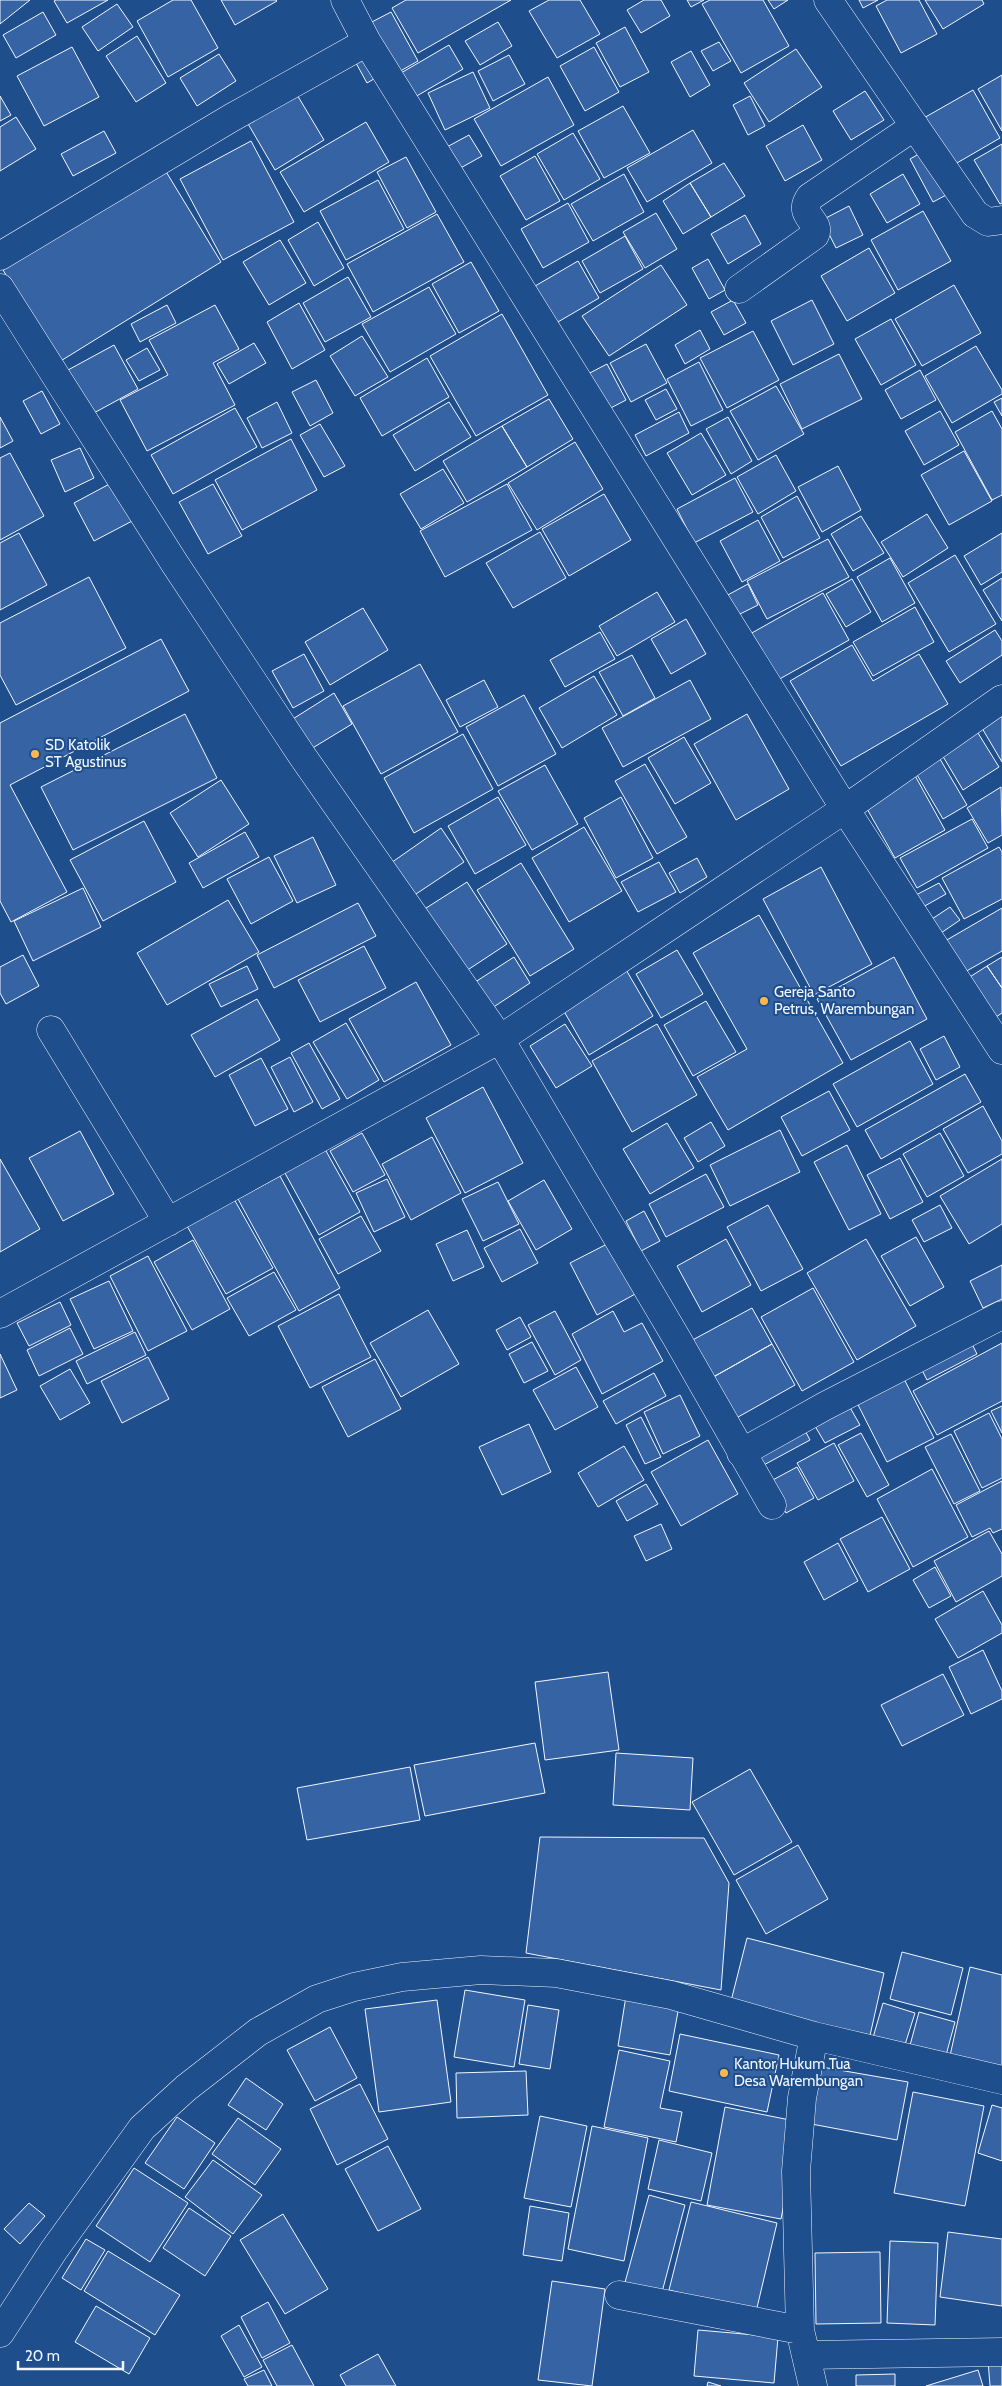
<svg xmlns="http://www.w3.org/2000/svg" width="1002" height="2386" font-family="Cabin,sans-serif">
<style>
.building{fill:#3563a3;stroke:#f2f6ff}
.lines{fill:none;stroke-linecap:round;stroke-linejoin:round}
.minor-casing{stroke:#f2f6ff;stroke-width:29}
.minor{stroke:#1f4e8c;stroke-width:28}
.poi-dot{fill:#ffb74d;stroke:#1f4e8c;stroke-width:2}
.labels{text-anchor:middle;dominant-baseline:central;stroke-width:4;stroke-linejoin:round;paint-order:stroke}
.poi-label{font-size:15px;fill:#f2f6ff;stroke:#1f4e8c;text-anchor:start}
</style>
<rect width="100%" height="100%" fill="#1f4e8c"/>
<!-- building -->
<path class="building" d="M0 0H30L0 24Z
M56 0H108L67 23 54 1Z
M173 0H191L218 48 168 77 137 21Z
M221 0H276L277 1 235 25Z
M406 0H511L418 53 392 8Z
M549 0H580L600 34 557 58 529 11Z
M644 0H661L670 16 641 33 627 10Z
M687 0H704L691 7Z
M710 0H763L789 46 741 73 702 4Z
M768 0H788L774 9Z
M859 0H878L863 8Z
M887 0H919L937 34 901 53 876 6Z
M925 0H982L984 4 943 29Z
M117 4 133 27 98 51 82 27Z
M43 12 56 35 16 58 3 35Z
M391 12 418 61 395 74 368 24Z
M498 22 512 46 480 65 465 41Z
M625 27 649 72 620 87 596 43Z
M137 36 166 83 136 102 106 56Z
M719 42 731 61 713 71 701 51Z
M449 45 463 69 415 97 401 73Z
M72 47 99 97 44 126 17 76Z
M594 47 619 92 585 111 560 66Z
M796 49 822 87 769 122 744 83Z
M691 51 710 85 690 97 671 62Z
M219 54 236 81 197 106 180 78Z
M509 55 525 84 493 101 478 71Z
M368 56 379 76 367 83 356 63Z
M473 72 490 108 445 130 428 93Z
M1002 75V131L978 89Z
M548 77 574 125 501 166 474 119Z
M973 90 1000 138 950 167 922 119Z
M865 91 884 120 851 140 833 111Z
M296 93 324 140 275 170 247 122Z
M0 96 11 115 0 121Z
M750 96 765 126 748 135 733 105Z
M623 106 650 153 604 178 578 131Z
M16 117 36 149 0 171V127Z
M366 122 389 162 304 212 280 172Z
M803 125 822 160 785 181 766 146Z
M693 130 712 163 647 202 627 168Z
M104 131 116 153 73 176 61 154Z
M573 133 600 179 564 200 537 154Z
M469 135 482 156 457 170 445 148Z
M251 141 294 222 223 260 180 179Z
M1002 144V203L1000 204 974 160Z
M926 150 950 193 933 202 910 159Z
M535 156 560 201 526 220 500 176Z
M406 157 436 212 407 228 377 172Z
M724 163 745 196 711 217 690 183Z
M165 170 221 262 59 362 3 270Z
M624 174 644 212 593 241 571 204Z
M903 174 920 204 887 223 870 194Z
M378 180 404 229 346 260 320 211Z
M690 183 711 217 683 234 663 201Z
M568 203 589 242 543 268 521 229Z
M849 206 863 235 836 248 822 220Z
M923 211 951 261 898 290 871 240Z
M656 213 677 249 645 268 623 232Z
M437 214 464 262 373 312 347 264Z
M745 215 761 244 728 264 711 234Z
M318 222 344 268 314 286 288 240Z
M625 236 643 269 600 293 582 261Z
M280 240 306 283 269 305 243 262Z
M869 248 895 293 847 321 821 276Z
M708 259 725 290 709 299 692 268Z
M578 261 599 298 551 326 530 289Z
M471 262 499 311 459 333 432 284Z
M661 265 687 305 609 356 582 316Z
M348 277 371 317 325 342 303 303Z
M954 285 981 333 922 366 895 319Z
M429 287 456 334 390 372 362 324Z
M733 300 746 323 724 335 711 312Z
M812 300 834 344 793 365 771 321Z
M299 303 325 350 292 369 267 322Z
M167 305 176 323 140 342 131 324Z
M215 305 239 349 213 363 235 405 147 451 120 400 168 375 149 340Z
M502 314 548 395 476 436 430 356Z
M891 319 916 365 881 385 855 339Z
M700 330 710 349 685 364 675 345Z
M753 331 779 380 727 408 700 358Z
M362 336 388 377 355 396 330 356Z
M254 343 266 363 229 384 217 364Z
M646 344 667 383 631 402 610 363Z
M114 345 138 389 92 414 68 370Z
M976 346 1002 390V394L952 423 925 376Z
M147 348 160 370 139 381 126 360Z
M839 354 862 399 802 429 780 384Z
M427 358 449 397 382 436 360 398Z
M699 362 723 410 691 426 667 379Z
M607 364 626 400 605 411 586 375Z
M920 370 936 400 901 419 885 390Z
M316 380 333 413 310 426 292 392Z
M776 386 804 434 758 460 730 411Z
M666 389 677 409 656 420 645 400Z
M42 391 60 424 41 434 23 401Z
M1002 398V416L994 402Z
M549 399 573 439 527 467 502 426Z
M277 402 292 433 262 448 247 418Z
M449 402 471 437 415 471 393 435Z
M235 408 257 447 173 494 151 455Z
M940 411 959 445 924 465 905 431Z
M992 411 1002 429V495L992 500 955 432Z
M679 412 689 433 646 456 635 435Z
M0 417 13 441 0 448Z
M728 417 752 461 731 474 706 429Z
M320 424 345 466 324 477 300 435Z
M502 426 527 467 467 502 443 461Z
M701 433 726 475 692 495 667 453Z
M291 439 317 490 242 530 215 480Z
M575 442 603 489 537 530 508 483Z
M80 448 94 478 65 492 51 460Z
M964 451 992 501 949 525 921 475Z
M10 453 44 516 0 540V458Z
M776 455 796 491 758 514 737 477Z
M838 466 861 510 822 532 798 487Z
M443 469 464 503 421 529 400 494Z
M735 478 753 512 694 543 677 509Z
M115 481 136 519 94 541 74 503Z
M213 484 242 536 208 554 179 502Z
M507 484 532 530 445 577 420 531Z
M604 494 631 540 569 576 542 529Z
M797 496 820 538 783 558 761 517Z
M927 514 948 548 903 577 881 542Z
M861 516 884 553 853 571 831 534Z
M758 520 780 561 742 582 720 541Z
M540 532 566 578 513 608 486 563Z
M19 533 47 585 0 610V543Z
M1002 533V572L981 585 964 556Z
M828 539 849 577 767 619 747 581Z
M955 555 996 624 949 652 908 583Z
M890 558 915 603 882 622 857 577Z
M89 577 126 648 16 705 0 675V623Z
M1002 578V621L983 590Z
M852 579 871 612 846 627 826 594Z
M748 584 758 605 734 617 724 597Z
M657 592 675 622 617 656 599 626Z
M823 593 849 640 776 681 750 634Z
M915 607 934 642 873 676 853 642Z
M363 608 388 650 330 685 305 642Z
M686 619 706 654 671 674 651 639Z
M995 630 1002 641V655L960 683 946 661Z
M600 632 615 659 565 687 550 660Z
M161 639 189 691 10 785 67 892 11 922 0 901V723Z
M852 645 873 681 919 654 948 704 841 766 790 681Z
M304 654 324 691 293 708 272 671Z
M632 655 655 698 623 716 599 672Z
M420 664 458 732 381 774 343 706Z
M594 676 617 715 562 748 539 708Z
M484 680 498 707 460 727 446 700Z
M690 680 711 719 623 767 602 728Z
M334 693 352 724 306 752 288 722Z
M524 695 556 754 498 786 466 727Z
M1002 711V762L979 723Z
M185 714 217 778 73 850 41 787Z
M747 714 789 789 736 820 694 744Z
M973 725 999 767 963 790 938 748Z
M463 734 493 789 414 833 384 778Z
M684 737 711 783 675 804 648 758Z
M937 754 967 805 943 819 913 768Z
M645 764 687 837 657 854 615 781Z
M545 765 578 824 532 850 498 791Z
M913 772 945 830 895 858 862 800Z
M221 780 249 824 198 857 170 813Z
M1001 787 1002 835 988 843 967 808Z
M498 797 526 845 475 874 448 826Z
M621 797 653 858 616 878 584 818Z
M972 819 988 848 917 888 900 858Z
M144 821 176 882 103 921 70 860Z
M584 827 622 891 569 922 532 858Z
M441 828 464 862 410 898 388 865Z
M245 832 259 857 203 888 189 863Z
M313 837 336 885 297 903 274 856Z
M999 847 1002 852V899L964 919 942 878Z
M269 857 293 901 251 924 227 879Z
M697 858 707 877 680 893 669 873Z
M659 862 676 892 638 912 621 882Z
M521 863 574 949 530 976 477 890Z
M821 867 872 964 814 995 763 899Z
M467 882 507 944 463 973 423 910Z
M939 883 946 894 923 907 916 895Z
M83 888 101 927 33 961 14 921Z
M228 900 259 952 167 1005 137 953Z
M358 903 376 936 274 988 257 955Z
M950 907 960 920 941 933 932 919Z
M1002 908V951L963 973 945 941Z
M759 915 843 1063 728 1130 697 1077 747 1049 693 953Z
M364 946 386 988 320 1022 298 980Z
M677 950 703 994 661 1018 636 974Z
M23 955 39 986 6 1004 0 993V967Z
M514 957 530 983 486 1012 469 986Z
M894 957 927 1019 851 1060 817 999Z
M1002 957V988L987 966Z
M247 966 258 989 221 1007 209 984Z
M987 966 1002 988V1013L987 1023 962 982Z
M625 968 653 1016 589 1055 561 1006Z
M416 982 451 1045 384 1082 349 1019Z
M257 999 280 1040 215 1077 191 1035Z
M706 1001 736 1052 693 1076 664 1025Z
M346 1023 379 1080 347 1099 313 1042Z
M565 1024 592 1066 556 1088 530 1046Z
M657 1024 697 1095 632 1132 592 1061Z
M944 1036 960 1067 936 1080 920 1049Z
M910 1041 933 1084 857 1127 833 1084Z
M309 1043 340 1099 322 1109 291 1053Z
M290 1057 313 1102 294 1112 271 1067Z
M261 1058 288 1109 255 1126 229 1075Z
M965 1074 981 1102 881 1159 865 1130Z
M483 1087 523 1163 465 1193 426 1118Z
M829 1091 850 1130 802 1156 781 1117Z
M983 1106 1002 1141V1154L968 1173 943 1129Z
M711 1122 725 1146 698 1162 684 1138Z
M667 1123 694 1168 650 1194 623 1149Z
M780 1130 800 1172 730 1206 710 1165Z
M80 1131 114 1194 63 1221 29 1158Z
M362 1133 385 1175 353 1192 330 1151Z
M940 1133 964 1176 927 1197 903 1154Z
M432 1137 461 1193 411 1220 382 1164Z
M321 1142 360 1212 319 1235 280 1164Z
M847 1145 881 1214 849 1230 814 1162Z
M900 1158 923 1202 890 1219 867 1175Z
M0 1159 40 1229 0 1252Z
M1002 1159V1224L969 1244 940 1196Z
M706 1174 724 1207 666 1237 649 1204Z
M280 1176 340 1288 299 1311 238 1199Z
M387 1179 405 1217 374 1232 356 1193Z
M544 1180 572 1229 536 1250 508 1201Z
M498 1182 519 1224 483 1241 462 1199Z
M234 1199 273 1268 226 1294 187 1226Z
M768 1205 803 1269 761 1291 727 1227Z
M940 1205 952 1228 924 1242 912 1220Z
M644 1211 660 1241 641 1251 626 1221Z
M361 1216 381 1251 338 1274 319 1239Z
M520 1229 538 1263 502 1282 484 1248Z
M467 1230 484 1267 453 1281 436 1244Z
M916 1237 944 1287 910 1306 881 1256Z
M726 1239 751 1285 702 1312 677 1266Z
M866 1239 916 1326 857 1360 807 1273Z
M193 1240 230 1309 192 1330 154 1262Z
M611 1242 637 1293 597 1315 570 1263Z
M148 1256 187 1331 148 1351 110 1276Z
M1002 1265V1299L983 1308 970 1281Z
M274 1272 296 1310 249 1336 227 1298Z
M109 1281 133 1331 94 1349 70 1299Z
M813 1288 854 1362 802 1391 761 1317Z
M339 1294 371 1357 310 1388 278 1326Z
M60 1302 71 1325 29 1346 17 1323Z
M752 1308 772 1344 708 1380 687 1343Z
M428 1310 459 1364 401 1397 370 1343Z
M555 1311 581 1360 555 1375 528 1325Z
M613 1311 624 1332 642 1323 663 1361 602 1394 572 1334Z
M520 1317 531 1337 507 1350 496 1330Z
M70 1328 83 1354 39 1376 27 1350Z
M135 1332 146 1355 87 1384 76 1361Z
M969 1338 977 1354 927 1380 919 1364Z
M532 1342 548 1371 524 1383 509 1354Z
M1002 1343V1401L937 1435 913 1391Z
M772 1344 795 1385 731 1421 708 1380Z
M0 1354 17 1390 0 1398Z
M148 1357 169 1399 122 1423 101 1381Z
M375 1359 401 1409 348 1437 322 1387Z
M576 1367 598 1407 555 1430 533 1390Z
M70 1369 90 1403 60 1420 40 1386Z
M899 1369 934 1438 887 1462 852 1393Z
M654 1373 666 1396 616 1424 603 1401Z
M680 1395 700 1436 663 1454 644 1412Z
M844 1397 860 1425 825 1443 809 1416Z
M1002 1406V1433L991 1411Z
M989 1413 1002 1439V1478L982 1488 954 1431Z
M641 1417 661 1457 645 1464 626 1425Z
M800 1421 810 1440 760 1467 750 1449Z
M529 1424 551 1472 502 1495 479 1447Z
M861 1433 889 1485 867 1497 838 1445Z
M951 1434 980 1491 954 1504 925 1447Z
M708 1440 738 1494 681 1526 651 1472Z
M834 1443 854 1481 818 1500 797 1463Z
M624 1446 644 1480 598 1507 578 1473Z
M797 1467 814 1498 786 1513 769 1482Z
M932 1469 968 1537 913 1567 877 1499Z
M1002 1481V1529L993 1533 990 1528 972 1537 956 1505Z
M646 1484 658 1504 627 1521 616 1501Z
M882 1517 910 1569 868 1592 840 1539Z
M661 1524 672 1549 646 1561 634 1536Z
M989 1531 1002 1554V1576L956 1602 934 1561Z
M838 1543 858 1581 824 1600 804 1562Z
M935 1567 951 1596 929 1608 913 1580Z
M983 1591 1002 1625V1633L958 1658 935 1619Z
M983 1650 1002 1691V1699L971 1714 949 1667Z
M608 1672 619 1750 545 1760 535 1682Z
M943 1674 964 1715 902 1746 881 1705Z
M535 1743 545 1793 425 1816 414 1765Z
M616 1753 693 1758 690 1810 613 1805Z
M410 1767 420 1820 307 1840 297 1788Z
M750 1769 792 1842 734 1875 692 1802Z
M540 1837 704 1838 729 1883 721 1990 526 1953Z
M798 1845 828 1899 766 1934 736 1880Z
M747 1938 884 1973 869 2040 730 2005Z
M902 1952 963 1968 951 2015 890 1999Z
M970 1967 1002 1975V2072L949 2060Z
M465 1990 525 2000 514 2067 454 2057Z
M626 1996 679 2006 670 2055 618 2046Z
M437 2000 451 2102 379 2112 365 2009Z
M883 2003 915 2013 903 2051 872 2041Z
M528 2005 559 2010 550 2069 519 2064Z
M919 2012 955 2022 945 2059 909 2049Z
M330 2027 357 2078 315 2101 287 2050Z
M680 2034 779 2055 767 2112 669 2091Z
M619 2050 670 2061 660 2108 682 2112 676 2142 604 2127Z
M816 2066 908 2082 897 2140 806 2123Z
M526 2071 528 2115 457 2118 456 2073Z
M246 2078 283 2104 266 2130 228 2105Z
M360 2084 388 2139 337 2165 310 2109Z
M913 2092 984 2106 965 2206 894 2193Z
M992 2105 1002 2108V2161L978 2153Z
M725 2107 800 2122 781 2219 707 2205Z
M540 2116 587 2126 571 2207 524 2198Z
M177 2117 215 2143 184 2189 145 2163Z
M238 2118 281 2149 255 2185 212 2154Z
M592 2126 648 2138 624 2261 568 2249Z
M659 2140 712 2153 701 2201 648 2189Z
M388 2146 421 2209 378 2231 345 2169Z
M213 2160 262 2195 233 2234 185 2197Z
M134 2168 188 2203 150 2262 96 2226Z
M649 2195 685 2205 661 2296 624 2286Z
M691 2202 777 2223 756 2312 669 2290Z
M29 2203 45 2216 20 2244 4 2229Z
M530 2206 569 2213 562 2261 523 2255Z
M189 2208 231 2236 205 2276 163 2248Z
M283 2214 328 2289 285 2314 240 2240Z
M948 2232 1002 2239V2306L940 2297Z
M86 2239 105 2250 81 2290 62 2278Z
M890 2241 938 2243 935 2325 887 2323Z
M108 2251 180 2295 155 2335 84 2291Z
M880 2252 881 2323 816 2324 815 2253Z
M552 2281 605 2289 592 2386 538 2380Z
M268 2302 290 2343 262 2358 241 2317Z
M96 2306 150 2338 129 2374 75 2342Z
M239 2325 262 2367 244 2377 221 2336Z
M698 2330 778 2337 774 2383 694 2376Z
M292 2345 314 2386H277L263 2360Z
M378 2354 396 2386H346L340 2375Z
M1002 2359V2386H990L988 2360Z
M264 2370 272 2386H248L244 2379Z
M978 2370 983 2386H926Z
M895 2374V2386H856V2375Z
M708 2382 721 2386H707Z"/>
<g class="lines">
<defs>
<path id="minor" d="M345 0 367 42 845 809 1002 1050
M828 0 975 214 988 222 1002 220
M0 256 231 118 367 42
M0 288 175 564 303 757 500 1039 845 809 1002 699
M739 289 815 235C822 221 796 216 810 197L915 126
M51 1030 168 1222
M0 1314 500 1039 676 1337 772 1505
M741 1453 825 1406 1002 1315
M619 2295 800 2330
M0 2333 54 2250 142 2128 186 2088 258 2032 317 1999 354 1987 402 1977 481 1970 556 1973 671 1995 814 2036 1002 2080
M806 2355 1002 2352
M813 2386 800 2330 796 2171 802 2098 814 2036"/>
</defs>
<!-- minor casing -->
<use href="#minor" class="minor-casing"/>
<!-- minor -->
<use href="#minor" class="minor"/>
</g>
<!-- markers -->
<g class="poi-dot">
<circle cx="35" cy="754" r="5"/>
<circle cx="764" cy="1001" r="5"/>
<circle cx="724" cy="2073" r="5"/>
</g>
<g class="labels">
<!-- poi labels -->
<g class="poi-label">
<text x="45" y="745">SD Katolik<tspan x="45" dy="17">ST Agustinus</tspan></text>
<text x="774" y="992">Gereja Santo<tspan x="774" dy="17">Petrus, Warembungan</tspan></text>
<text x="734" y="2064">Kantor Hukum Tua<tspan x="734" dy="17">Desa Warembungan</tspan></text>
</g>
</g>
<!-- scale -->
<path d="M18 2361v8h105v-8" fill="none" stroke="#f2f6ff" stroke-width="2.5"/>
<text x="25" y="2361" font-size="15" fill="#f2f6ff" stroke="#1f4e8c" stroke-width="4" paint-order="stroke">20 m</text>
</svg>
